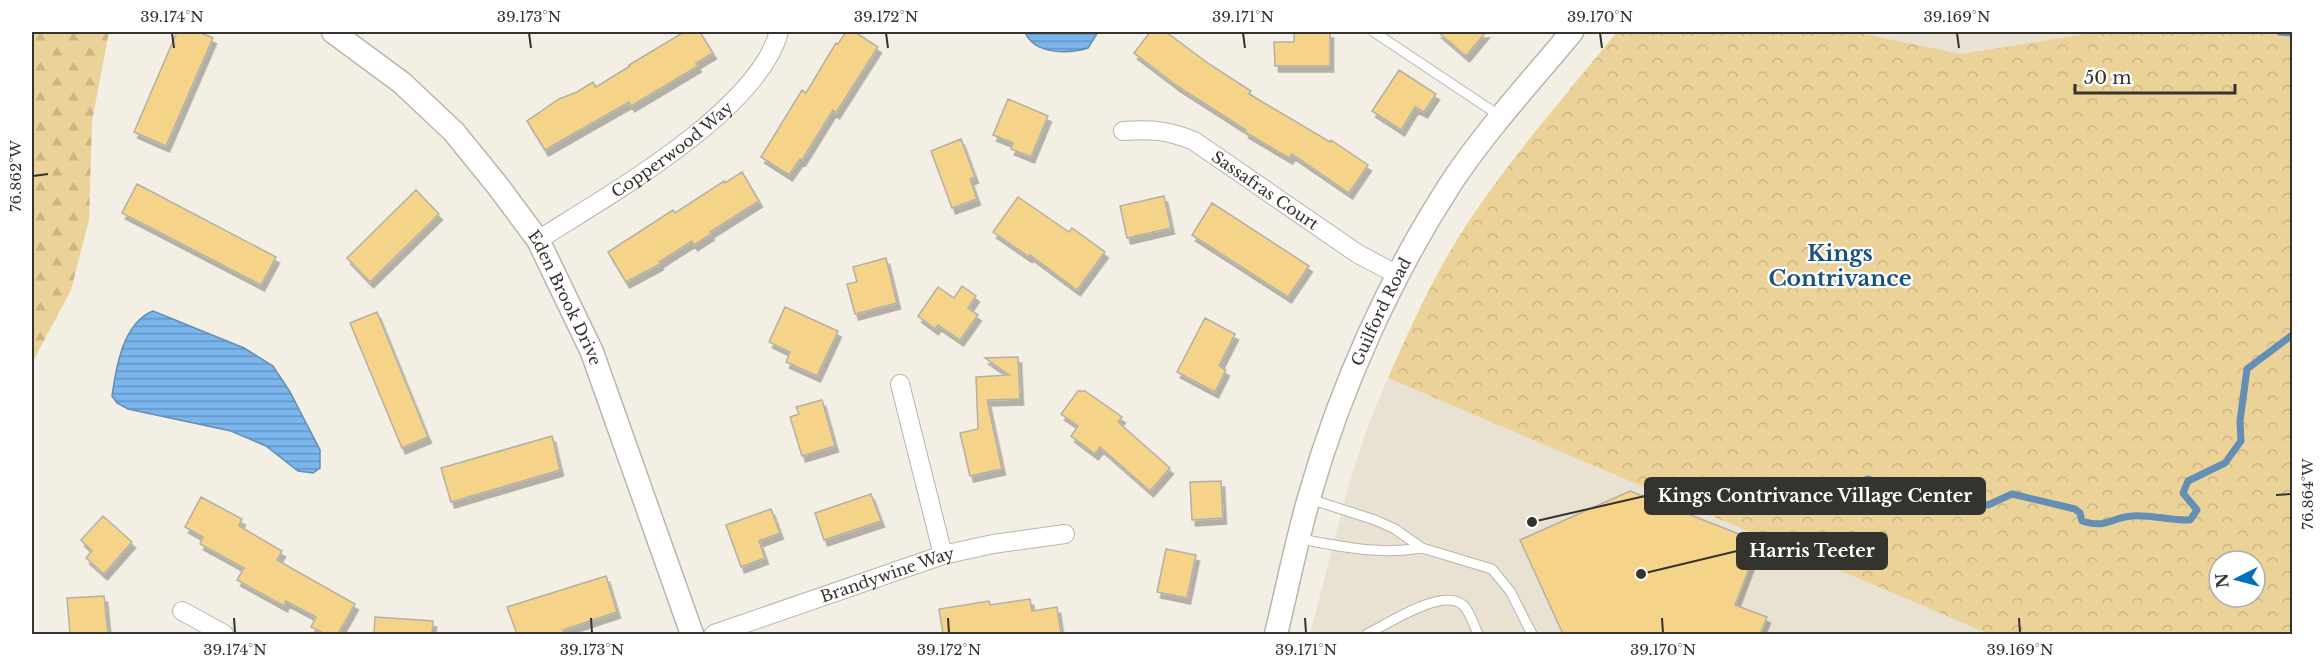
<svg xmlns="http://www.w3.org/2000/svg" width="2324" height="666" font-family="'Libre Baskerville',serif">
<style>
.built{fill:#e9e1d1}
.forest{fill:url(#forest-firs)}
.park{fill:url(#park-crowns);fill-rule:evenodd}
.water{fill:url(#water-rules);stroke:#658eb4;stroke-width:1.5}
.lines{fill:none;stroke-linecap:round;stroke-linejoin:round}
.stream{stroke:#658eb4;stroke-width:7}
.building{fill:#f5d388;stroke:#b4b0a6;stroke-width:1.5;filter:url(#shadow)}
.service-casing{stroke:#b9b5ab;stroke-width:11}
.minor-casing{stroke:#b9b5ab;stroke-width:20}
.tertiary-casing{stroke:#b9b5ab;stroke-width:25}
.service{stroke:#fff;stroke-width:9}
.minor{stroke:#fff;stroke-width:18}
.tertiary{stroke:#fff;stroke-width:22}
.ticks{fill:none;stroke:#34332e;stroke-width:2}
.labels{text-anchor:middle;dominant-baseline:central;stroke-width:4.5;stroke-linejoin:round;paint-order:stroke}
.street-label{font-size:16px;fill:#34332e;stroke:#fff}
.district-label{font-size:22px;font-weight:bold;fill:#165282;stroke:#fff}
.leader{fill:none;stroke:#34332e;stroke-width:2}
.callout-dot{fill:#34332e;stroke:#fff;stroke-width:2}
.callout{fill:#34332e;stroke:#34332e;stroke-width:2}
.callout-label{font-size:18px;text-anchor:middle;font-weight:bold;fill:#fff}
.neatline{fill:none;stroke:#34332e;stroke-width:2}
.ticks-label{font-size:15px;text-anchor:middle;fill:#34332e}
</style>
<defs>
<pattern id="forest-firs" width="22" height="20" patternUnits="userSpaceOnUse" patternTransform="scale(1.5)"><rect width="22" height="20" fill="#ebd299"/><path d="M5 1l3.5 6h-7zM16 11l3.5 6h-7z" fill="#cab584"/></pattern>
<pattern id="park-crowns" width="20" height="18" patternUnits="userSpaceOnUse" patternTransform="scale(1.5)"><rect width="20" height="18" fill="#ebd299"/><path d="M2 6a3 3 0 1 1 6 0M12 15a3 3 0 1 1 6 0" fill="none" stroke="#cab584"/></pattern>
<pattern id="water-rules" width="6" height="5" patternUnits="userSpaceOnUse" patternTransform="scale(1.5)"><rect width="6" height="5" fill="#7ab5ed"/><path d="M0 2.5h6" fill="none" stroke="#6594c0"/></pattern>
<filter id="shadow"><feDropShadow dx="3.5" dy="6" stdDeviation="0" flood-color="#0004"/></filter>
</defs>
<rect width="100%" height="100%" fill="#f3efe4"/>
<!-- built -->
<path class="built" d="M1855 32H2097L1961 54Z
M1388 378 1989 634H1310L1348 488 1368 426Z"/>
<!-- forest -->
<path class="forest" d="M32 32H109L92 121 89 220 71 290 32 363Z"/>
<!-- park -->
<path class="park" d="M1617 32H1855L1961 54 2097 32H2292V634H1989L1388 378C1411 326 1434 275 1465 227 1510 158 1565 96 1617 32ZM2219 561H2255V597H2219Z"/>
<!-- water -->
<path class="water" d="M1025 32H1098L1088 48C1069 54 1034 55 1025 32Z
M153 311 244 348 273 366 290 392 320 450V468L313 473 298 471 266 446 231 431 128 409 117 403 112 396C116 367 123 323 153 311Z"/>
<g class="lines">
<!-- stream -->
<path class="stream" d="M2280 32 2292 33
M1867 479 1941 498 1958 495 1976 503 1988 505 2012 494 2075 509 2080 513 2082 521C2107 529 2109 518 2132 516 2148 514 2172 521 2190 520L2197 510 2183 493 2188 481 2225 463 2241 441 2240 421 2247 369 2292 335"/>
</g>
<!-- building -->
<path class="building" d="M177 32H199L213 38 166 146 134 132Z
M684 32H700L713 53 696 63 698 66 631 106 629 102 545 150 527 121 559 99 577 92 593 82 596 87 630 66 629 65Z
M846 32H855L878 47 836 113 833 110 802 160 800 159 789 175 761 157 802 90 806 93 836 43 838 44Z
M1150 32H1166L1209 64 1251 91 1249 94 1330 142 1331 140 1368 165 1349 193 1292 154 1289 158 1245 132 1246 130 1177 86 1134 53Z
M1294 32H1330V66H1275L1274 42H1294Z
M1438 32H1486L1466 56Z
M1399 70 1436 94 1424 112 1415 107 1401 130 1372 111Z
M1008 99 1048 116 1031 157 1011 149 1013 143 993 135Z
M961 139 975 177 970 179 977 199 952 208 931 151Z
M742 172 759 201 710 232 711 234 694 245 692 241 659 262 660 264 626 282 608 252 673 210 675 213 724 181 725 183Z
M137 184 276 257 261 285 122 213Z
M416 190 439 214 370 282 347 258Z
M1164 196 1171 228 1127 238 1120 206Z
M1018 197 1069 232 1072 228 1105 252 1077 290 1030 255 1029 257 993 232Z
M1212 203 1309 266 1288 297 1192 235Z
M886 258 897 303 855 314 847 284 857 282 853 267Z
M962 286 976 296 968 308 978 315 960 340 938 325 935 329 918 316 938 287 954 298Z
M785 307 838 331 817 376 786 362 790 352 769 342Z
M377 312 428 437 402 448 350 323Z
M1205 318 1235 334 1219 366 1226 370 1215 392 1177 372Z
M1018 357 1020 399 987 400 1002 469 970 476 960 433 978 429 976 377 1009 375 985 358Z
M1078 391H1085L1122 417 1118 422 1170 468 1150 491 1100 447 1095 454 1071 436 1078 426 1061 414Z
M822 400 835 446 802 456 790 417 799 414 796 407Z
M552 436 560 470 451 502 441 468Z
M1221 481 1223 518 1192 520 1190 482Z
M1630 491 1759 542 1735 605 1767 617 1760 634H1563L1520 540Z
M871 494 881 521 824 540 815 513Z
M201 497 242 519 239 526 282 551 277 560 355 604 338 634H325L311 627 316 617 286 601 284 606 237 580 244 568 200 544 203 537 185 527Z
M771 509 780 533 759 541 765 558 741 567 726 525Z
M103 516 132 542 104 574 86 558 92 551 81 540Z
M1166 549 1196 555 1187 598 1157 592Z
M606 576 617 612 563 630 565 634H517L507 607Z
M104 596 108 634H70L67 598Z
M1030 599 1032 611 1057 607 1061 634H943L939 609 989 601 990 605Z
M375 617 433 621 432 634H374Z"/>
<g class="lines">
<defs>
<path id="service" d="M1374 32 1500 116
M1310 499 1375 520 1395 529 1422 548 1492 569 1510 591 1532 634
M1300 539C1345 547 1376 555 1422 548
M1367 634C1388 624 1442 587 1463 605 1470 611 1474 626 1478 634"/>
<g id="minor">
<path id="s1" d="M1123 131C1152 129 1167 130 1194 141L1358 254 1398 275"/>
<path id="s2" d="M538 240C607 196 757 112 779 32"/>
<path d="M900 384 943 555"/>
<path d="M182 611 224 634"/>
<path id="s3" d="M714 634 943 555 993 544 1065 534"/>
</g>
<g id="tertiary">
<path id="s4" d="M333 32 402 83 454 132 497 185 538 240 592 352 692 634"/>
<path id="s5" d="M1276 634C1287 589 1296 543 1309 498 1340 388 1391 275 1453 180 1488 128 1532 80 1572 32"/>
</g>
</defs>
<!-- service casing -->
<use href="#service" class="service-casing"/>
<!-- minor casing -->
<use href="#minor" class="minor-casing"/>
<!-- tertiary casing -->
<use href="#tertiary" class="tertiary-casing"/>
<!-- service -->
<use href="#service" class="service"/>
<!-- minor -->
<use href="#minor" class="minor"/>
<!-- tertiary -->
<use href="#tertiary" class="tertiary"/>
</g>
<!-- ticks -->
<path class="ticks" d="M172 33 174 48M529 33 531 48M886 33 888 48M1243 33 1245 48M1600 33 1602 48M1957 33 1959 48M33 176 48 174M2276 495 2291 494M234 618 235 633M591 618 592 633M948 618 949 633M1305 618 1306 633M1662 618 1663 633M2019 618 2020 633"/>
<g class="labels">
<!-- street labels -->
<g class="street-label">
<text stroke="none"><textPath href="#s2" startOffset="162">Copperwood Way</textPath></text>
<text stroke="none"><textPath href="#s1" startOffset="159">Sassafras Court</textPath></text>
<text stroke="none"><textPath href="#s4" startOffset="358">Eden Brook Drive</textPath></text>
<text stroke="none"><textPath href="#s5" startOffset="340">Guilford Road</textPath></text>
<text stroke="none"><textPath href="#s3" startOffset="183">Brandywine Way</textPath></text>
</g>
<!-- district labels -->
<g class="district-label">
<text x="1840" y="253">Kings<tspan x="1840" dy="25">Contrivance</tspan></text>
</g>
</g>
<!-- callouts -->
<path class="leader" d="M1532 522L1645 496M1641 574L1737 551"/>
<g class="callout-dot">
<circle cx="1532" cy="522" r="6"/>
<circle cx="1641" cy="574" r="6"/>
</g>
<g class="callout">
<rect x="1645" y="478" width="340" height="36" rx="6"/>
<rect x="1737" y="533" width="150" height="36" rx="6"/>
</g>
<g class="callout-label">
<text x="1815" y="502">Kings Contrivance Village Center</text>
<text x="1812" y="557">Harris Teeter</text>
</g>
<!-- border -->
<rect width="2324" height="666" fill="none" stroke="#ffffff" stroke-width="66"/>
<!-- north arrow -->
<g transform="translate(2237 579) rotate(264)"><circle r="28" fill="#ffffff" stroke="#aeadab" stroke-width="1.5"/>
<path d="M0-4.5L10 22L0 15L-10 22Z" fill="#0072bc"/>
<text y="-9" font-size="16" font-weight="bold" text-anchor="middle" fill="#34332e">N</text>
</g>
<!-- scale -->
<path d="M2075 84v9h160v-9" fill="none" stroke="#34332e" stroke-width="3"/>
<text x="2084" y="84" font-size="18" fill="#34332e" stroke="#ffffff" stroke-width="4.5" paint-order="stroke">50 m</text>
<rect x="33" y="33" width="2258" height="600" class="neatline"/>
<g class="ticks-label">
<text x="172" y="22">39.174°N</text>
<text x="529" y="22">39.173°N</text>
<text x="886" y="22">39.172°N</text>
<text x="1243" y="22">39.171°N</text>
<text x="1600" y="22">39.170°N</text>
<text x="1957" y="22">39.169°N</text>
<text transform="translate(16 176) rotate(-90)" y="5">76.862°W</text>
<text transform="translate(2308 494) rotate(-90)" y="5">76.864°W</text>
<text x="235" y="655">39.174°N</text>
<text x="592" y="655">39.173°N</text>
<text x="949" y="655">39.172°N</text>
<text x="1306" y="655">39.171°N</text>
<text x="1663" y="655">39.170°N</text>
<text x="2020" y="655">39.169°N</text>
</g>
</svg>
